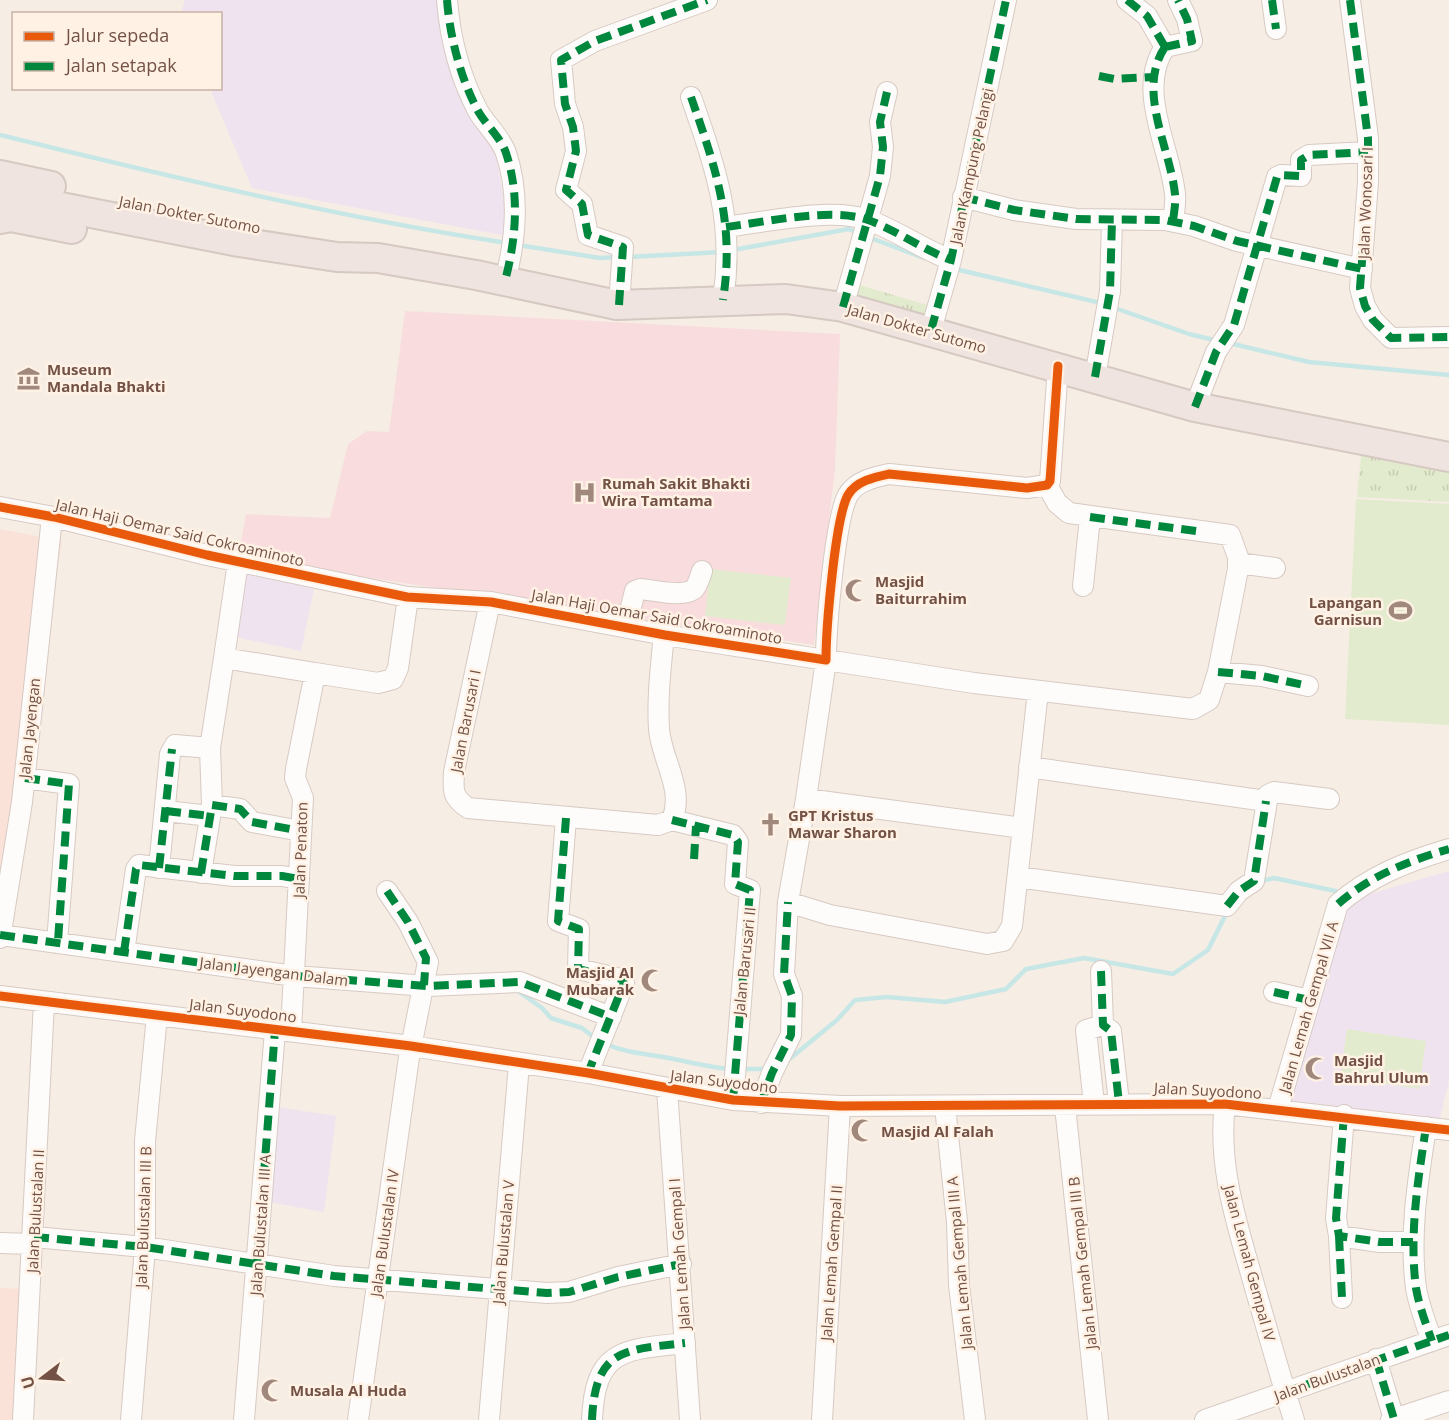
<svg xmlns="http://www.w3.org/2000/svg" width="1449" height="1420" font-family="'Open Sans',sans-serif">
<style>
.commercial{fill:#fae2d9}
.education{fill:#f0e3f0}
.medical{fill:#f9ddde}
.park{fill:url(#park-tufts)}
.pitch{fill:#e3ebce}
.lines{fill:none;stroke-linecap:round;stroke-linejoin:round}
.stream{stroke:#c6e7e6;stroke-width:4.5}
.minor-casing{stroke:#d7cac3;stroke-width:22}
.highway-casing{stroke:#d5c9c2;stroke-width:32}
.minor{stroke:#fefcfb;stroke-width:20}
.highway{stroke:#f0e4e1;stroke-width:28}
.quiet{stroke:#00873e;stroke-width:8;stroke-dasharray:15 8;stroke-linecap:butt}
.cycleway-casing{stroke:#fff2e5;stroke-width:13}
.cycleway{stroke:#e8590c;stroke-width:9}
.labels{text-anchor:middle;dominant-baseline:central;stroke-width:5;stroke-linejoin:round;paint-order:stroke}
.street-label{font-size:15px;fill:#735145;stroke:#fff2e5}
.poi-label{font-size:15px;font-weight:bold;fill:#735145;stroke:#fff2e5;text-anchor:start}
</style>
<defs>
<pattern id="park-tufts" width="24" height="20" patternUnits="userSpaceOnUse" patternTransform="scale(1.5)"><rect width="24" height="20" fill="#e3ebce"/><path d="M3 7l-1-3M5 7V3M7 7l1-3M15 17l-1-3M17 17v-4M19 17l1-3" fill="none" stroke="#c6cbb2"/></pattern>
</defs>
<rect width="100%" height="100%" fill="#f6ede4"/>
<!-- commercial -->
<path class="commercial" d="M0 529 62 541 0 919Z
M0 1288 25 1289 15 1420H0Z"/>
<!-- education -->
<path class="education" d="M185 0H440L495 150 508 223 507 236 252 188 210 89 220 88V14H181Z
M244 569 315 584 301 651 230 636Z
M1449 871V1080L1440 1118 1289 1101 1338 907 1359 897Z
M277 1107 336 1116 324 1212 268 1202Z"/>
<!-- medical -->
<path class="medical" d="M405 311 840 334 835 470 814 645 238 558 246 514 330 518 348 444 367 431 389 432Z"/>
<!-- park -->
<path class="park" d="M853 283 934 307 929 320 849 302Z
M1362 446 1449 465V502L1357 497Z"/>
<!-- pitch -->
<path class="pitch" d="M1356 499 1449 504V725L1345 719Z
M710 569 791 578 785 625 705 616Z
M1347 1029 1426 1041 1419 1089 1340 1077Z"/>
<g class="lines">
<!-- stream -->
<path class="stream" d="M0 135C167 176 337 217 507 243
M868 237 924 258
M518 245 600 258 617 257
M733 250 849 229 860 234
M628 257 722 252
M955 269 1101 303
M1112 307 1189 334 1218 341
M1229 343 1309 362 1449 375
M1258 882 1274 878 1340 892
M515 989 542 1008 551 1018 582 1028 596 1039
M606 1044C628 1054 650 1054 674 1059 693 1063 709 1067 729 1069
M787 1061 837 1020 855 1000 887 997 945 1002 1006 989 1026 969 1084 958 1173 974 1208 950 1227 912
M740 1069H768"/>
<defs>
<path id="minor" d="M447 0C450 37 460 77 478 111 486 125 501 138 506 153 520 195 516 239 505 281
M1127 0 1147 16 1165 47
M1272 0 1276 29
M1350 0 1368 138V182L1360 288 1365 306 1373 320 1391 338 1449 337
M1165 47C1136 90 1170 147 1175 194 1176 203 1174 212 1173 221
M1165 47 1192 41 1187 19 1178 0
M691 97C716 169 735 223 723 300
M963 197 1014 210 1076 219 1165 220 1194 226 1237 241 1362 269
M726 227C765 222 832 207 868 220 896 230 922 249 951 260
M619 305 623 247 588 235 582 204 566 190 576 151 573 127 565 104 561 60 595 41 707 0
M843 307 880 176 883 147 880 122 887 92
M931 330 951 260 1006 0
M1095 377 1110 291 1112 220
M1195 407 1216 352 1234 325 1277 177 1281 175 1301 176V160L1309 155 1368 152
M0 507 54 517 207 555 383 592 407 597 491 602 665 635 826 660C826 630 835 518 848 495 856 481 875 477 889 474L1027 488 1047 485 1050 481 1058 366
M238 562 224 658 315 673 296 769 295 778 303 798 291 1031
M1238 563 1275 568
M1083 586 1090 517
M490 602 454 772C453 791 452 797 468 808L658 825 672 820
M626 627 635 591 640 589C654 590 682 598 694 589 698 585 700 577 702 571
M664 634C661 665 657 697 659 729 661 759 685 789 672 820
M1218 672 1262 676 1308 686
M315 673 378 683 393 679 398 668 408 597
M1029 767 1266 801
M25 778 69 784 57 943
M806 799 1023 828
M212 805 240 809 252 822 301 831
M166 811 210 816
M566 818 558 921 579 929 578 969 621 979 624 983 588 1073
M672 820 733 835 738 842 735 884 750 890 733 1100
M159 868 170 754 175 745 210 748
M201 873 212 805 210 748 224 658
M1018 877 1227 906 1239 891 1254 881 1268 795 1274 792 1329 799
M788 902 830 915 987 944 1003 941 1012 926 1038 691
M0 935 295 976 427 986 520 982 611 1017
M0 938 22 802 52 517
M124 952 136 869 139 865 234 876H282L299 879
M1101 971 1103 1025
M1274 992 1309 1000
M0 996 411 1046 588 1073 733 1100 840 1106 1225 1104 1449 1130
M1103 1025 1111 1031 1119 1103
M667 1089 690 1420
M761 1103 772 1073 791 1035 792 996 784 974 788 902 806 799 826 660 974 683 1193 709 1209 700 1218 672 1238 569V557L1230 535 1069 513 1057 503 1047 485
M1094 1104 1086 1030 1103 1025
M1225 1104C1217 1167 1238 1227 1255 1288 1268 1332 1280 1376 1294 1420
M945 1106 957 1222 959 1285 975 1420
M1065 1106 1098 1420
M1278 1109 1338 904C1370 876 1408 861 1449 849
M1344 1115 1336 1218 1339 1236 1380 1242H1413
M1426 1127C1418 1180 1409 1234 1416 1288 1419 1306 1426 1324 1432 1341
M1339 1236 1342 1298
M34 1237 145 1247 334 1276 547 1293 569 1292 618 1277 681 1264
M0 1243 33 1244
M1376 1359 1394 1419
M23 1420 44 1002
M131 1420 145 1247V1141L157 1015
M244 1420 275 1030
M358 1420 409 1057 428 962 408 922 387 891
M489 1420 519 1064
M592 1420C595 1348 624 1350 685 1343
M822 1420 840 1106
M1205 1420 1449 1335
M1391 1420 1449 1401"/>
<path id="highway" d="M0 175 51 186
M0 200 20 199 239 242 337 257 378 258 476 275 617 305 786 299 843 307 1195 407 1449 457
M0 219 11 217 72 229"/>
</defs>
<!-- minor casing -->
<use href="#minor" class="minor-casing"/>
<!-- highway casing -->
<use href="#highway" class="highway-casing"/>
<!-- minor -->
<use href="#minor" class="minor"/>
<!-- highway -->
<use href="#highway" class="highway"/>
<!-- quiet -->
<path class="quiet" d="M447 0C450 37 460 77 478 111 486 125 501 138 506 153 520 195 516 239 505 281
M1127 0 1147 16 1165 47
M1272 0 1276 29
M1350 0 1368 138V182L1360 288 1365 306 1373 320 1391 338 1449 337
M1165 47C1136 90 1170 147 1175 194 1176 203 1174 212 1173 221
M1165 47 1192 41 1187 19 1178 0
M1099 76 1114 79 1153 77
M691 97C716 169 735 223 723 300
M963 197 1014 210 1076 219 1165 220 1194 226 1237 241 1362 269
M726 227C765 222 832 207 868 220 896 230 922 249 951 260
M619 305 623 247 588 235 582 204 566 190 576 151 573 127 565 104 561 60 595 41 707 0
M843 307 880 176 883 147 880 122 887 92
M931 330 951 260 1006 0
M1095 377 1110 291 1112 220
M1195 407 1216 352 1234 325 1277 177 1281 175 1301 176V160L1309 155 1368 152
M1090 517 1196 531
M1218 672 1262 676 1308 686
M25 778 69 784 58 941
M166 811 210 816
M566 818 558 921 579 929 578 969 621 979 624 983 588 1073
M672 820 733 835 738 842 735 884 750 890 733 1100
M694 859 696 826
M159 868 172 749
M201 873 212 805 240 809 252 822 301 831
M387 891 408 922 426 958 424 985
M1338 904C1370 876 1408 861 1449 849
M1227 906 1239 891 1254 881 1266 801
M0 935 295 976 427 986 520 982 611 1017
M124 952 136 869 139 865 234 876H282L299 879
M1101 971 1103 1025 1111 1031 1119 1103
M1274 992 1309 1000
M761 1103 772 1073 791 1035 792 996 784 974 788 902
M1344 1115 1336 1218 1339 1236 1380 1242H1413
M1426 1127C1418 1180 1409 1234 1416 1288 1419 1306 1426 1324 1432 1341
M1339 1236 1342 1298
M34 1237 145 1247 334 1276 547 1293 569 1292 618 1277 681 1264
M255 1291 275 1030
M1376 1359 1394 1419
M1285 1392 1449 1335
M592 1420C595 1348 624 1350 685 1343"/>
<defs>
<path id="cycleway" d="M0 507 54 517 207 555 383 592 407 597 491 602 665 635 826 660C826 630 835 518 848 495 856 481 875 477 889 474L1027 488 1047 485 1050 481 1058 366
M0 996 411 1046 588 1073 733 1100 840 1106 1225 1104 1449 1130"/>
</defs>
<!-- cycleway casing -->
<use href="#cycleway" class="cycleway-casing"/>
<!-- cycleway -->
<use href="#cycleway" class="cycleway"/>
</g>
<!-- icons -->
<defs>
<symbol id="museum-bare" viewBox="-9 -9 18 18"><path d="M0-6L6-3V-2H-6V-3ZM-5-1h2V3h-2ZM-1-1h2V3h-2ZM3-1h2V3H3ZM-6 4H6V6H-6Z" fill="#a1887d" stroke="#fff2e5" stroke-width="2.5" paint-order="stroke"/></symbol>
<symbol id="hospital-bare" viewBox="-9 -9 18 18"><path d="M-5-5h3v3.5h4V-5h3V5h-3V1.5h-4V5h-3Z" fill="#a1887d" stroke="#fff2e5" stroke-width="2.5" paint-order="stroke"/></symbol>
<symbol id="mosque-bare" viewBox="-9 -9 18 18"><path d="M3.5-4.9A6 6 0 1 0 3.5 4.9A5 5 0 1 1 3.5-4.9Z" fill="#a1887d" stroke="#fff2e5" stroke-width="2.5" paint-order="stroke"/></symbol>
<symbol id="stadium-bare" viewBox="-9 -9 18 18"><path d="M0-5a6.5 5 0 1 0 0 10a6.5 5 0 1 0 0-10ZM-3.5-1.8h7v3.6h-7Z" fill="#a1887d" stroke="#fff2e5" stroke-width="2.5" paint-order="stroke"/></symbol>
<symbol id="church-bare" viewBox="-9 -9 18 18"><path d="M-1.2-6h2.4v3.5h3.3v2.4h-3.3V6h-2.4V-.1h-3.3v-2.4h3.3Z" fill="#a1887d" stroke="#fff2e5" stroke-width="2.5" paint-order="stroke"/></symbol>
</defs>
<g fill-rule="evenodd">
<use href="#museum-bare" x="12" y="362" width="33" height="33"/>
<use href="#hospital-bare" x="568" y="476" width="33" height="33"/>
<use href="#mosque-bare" x="840" y="574" width="33" height="33"/>
<use href="#stadium-bare" x="1384" y="594" width="33" height="33"/>
<use href="#church-bare" x="754" y="808" width="33" height="33"/>
<use href="#mosque-bare" x="636" y="964" width="33" height="33"/>
<use href="#mosque-bare" x="1300" y="1052" width="33" height="33"/>
<use href="#mosque-bare" x="846" y="1114" width="33" height="33"/>
<use href="#mosque-bare" x="256" y="1374" width="33" height="33"/>
</g>
<g class="labels">
<!-- street labels -->
<g class="street-label">
<text transform="translate(971 166) rotate(-78)">Jalan Kampung Pelangi</text>
<text transform="translate(1365 203) rotate(-88)">Jalan Wonosari I</text>
<text transform="translate(190 214) rotate(11)">Jalan Dokter Sutomo</text>
<text transform="translate(917 328) rotate(16)">Jalan Dokter Sutomo</text>
<text transform="translate(180 532) rotate(13)">Jalan Haji Oemar Said Cokroaminoto</text>
<text transform="translate(657 616) rotate(10)">Jalan Haji Oemar Said Cokroaminoto</text>
<text transform="translate(465 721) rotate(-79)">Jalan Barusari I</text>
<text transform="translate(29 728) rotate(-84)">Jalan Jayengan</text>
<text transform="translate(300 850) rotate(-88)">Jalan Penaton</text>
<text transform="translate(744 961) rotate(-84)">Jalan Barusari II</text>
<text transform="translate(274 971) rotate(7)">Jalan Jayengan Dalam</text>
<text transform="translate(1308 1007) rotate(-74)">Jalan Lemah Gempal VII A</text>
<text transform="translate(243 1010) rotate(7)">Jalan Suyodono</text>
<text transform="translate(724 1081) rotate(7)">Jalan Suyodono</text>
<text transform="translate(1208 1090) rotate(3)">Jalan Suyodono</text>
<text transform="translate(35 1211) rotate(-87)">Jalan Bulustalan II</text>
<text transform="translate(143 1217) rotate(-88)">Jalan Bulustalan III B</text>
<text transform="translate(260 1225) rotate(-86)">Jalan Bulustalan III A</text>
<text transform="translate(384 1233) rotate(-82)">Jalan Bulustalan IV</text>
<text transform="translate(503 1242) rotate(-85)">Jalan Bulustalan V</text>
<text transform="translate(679 1254) rotate(-94)">Jalan Lemah Gempal I</text>
<text transform="translate(831 1263) rotate(-86)">Jalan Lemah Gempal II</text>
<text transform="translate(959 1263) rotate(-95)">Jalan Lemah Gempal III A</text>
<text transform="translate(1082 1263) rotate(-96)">Jalan Lemah Gempal III B</text>
<text transform="translate(1250 1263) rotate(75)">Jalan Lemah Gempal IV</text>
<text transform="translate(1327 1377) rotate(-20)">Jalan Bulustalan</text>
</g>
<!-- poi labels -->
<g class="poi-label">
<text x="47" y="369">Museum<tspan x="47" dy="17">Mandala Bhakti</tspan></text>
<text x="602" y="483">Rumah Sakit Bhakti<tspan x="602" dy="17">Wira Tamtama</tspan></text>
<text x="875" y="581">Masjid<tspan x="875" dy="17">Baiturrahim</tspan></text>
<text x="1382" y="602" text-anchor="end">Lapangan<tspan x="1382" dy="17">Garnisun</tspan></text>
<text x="788" y="815">GPT Kristus<tspan x="788" dy="17">Mawar Sharon</tspan></text>
<text x="634" y="972" text-anchor="end">Masjid Al<tspan x="634" dy="17">Mubarak</tspan></text>
<text x="1334" y="1060">Masjid<tspan x="1334" dy="17">Bahrul Ulum</tspan></text>
<text x="881" y="1131">Masjid Al Falah</text>
<text x="290" y="1390">Musala Al Huda</text>
</g>
</g>
<!-- legend -->
<rect x="12" y="12" width="210" height="78" fill="#fff2e5" stroke="#c7b2a5" stroke-width="1.5"/>
<rect x="24" y="32" width="30" height="9" fill="#e8590c" stroke="#c7b2a5" stroke-width="1.5"/>
<text x="66" y="42" font-size="18" fill="#735145">Jalur sepeda</text>
<rect x="24" y="62" width="30" height="9" fill="#00873e" stroke="#c7b2a5" stroke-width="1.5"/>
<text x="66" y="72" font-size="18" fill="#735145">Jalan setapak</text>
<!-- north arrow -->
<g transform="translate(42 1378) rotate(253)" stroke="#fff2e5" stroke-width="4.5" paint-order="stroke">
<path d="M0-4.5L10 22L0 15L-10 22Z" fill="#735145"/>
<text y="-9" font-size="16" font-weight="bold" text-anchor="middle" fill="#735145">U</text>
</g>
</svg>
